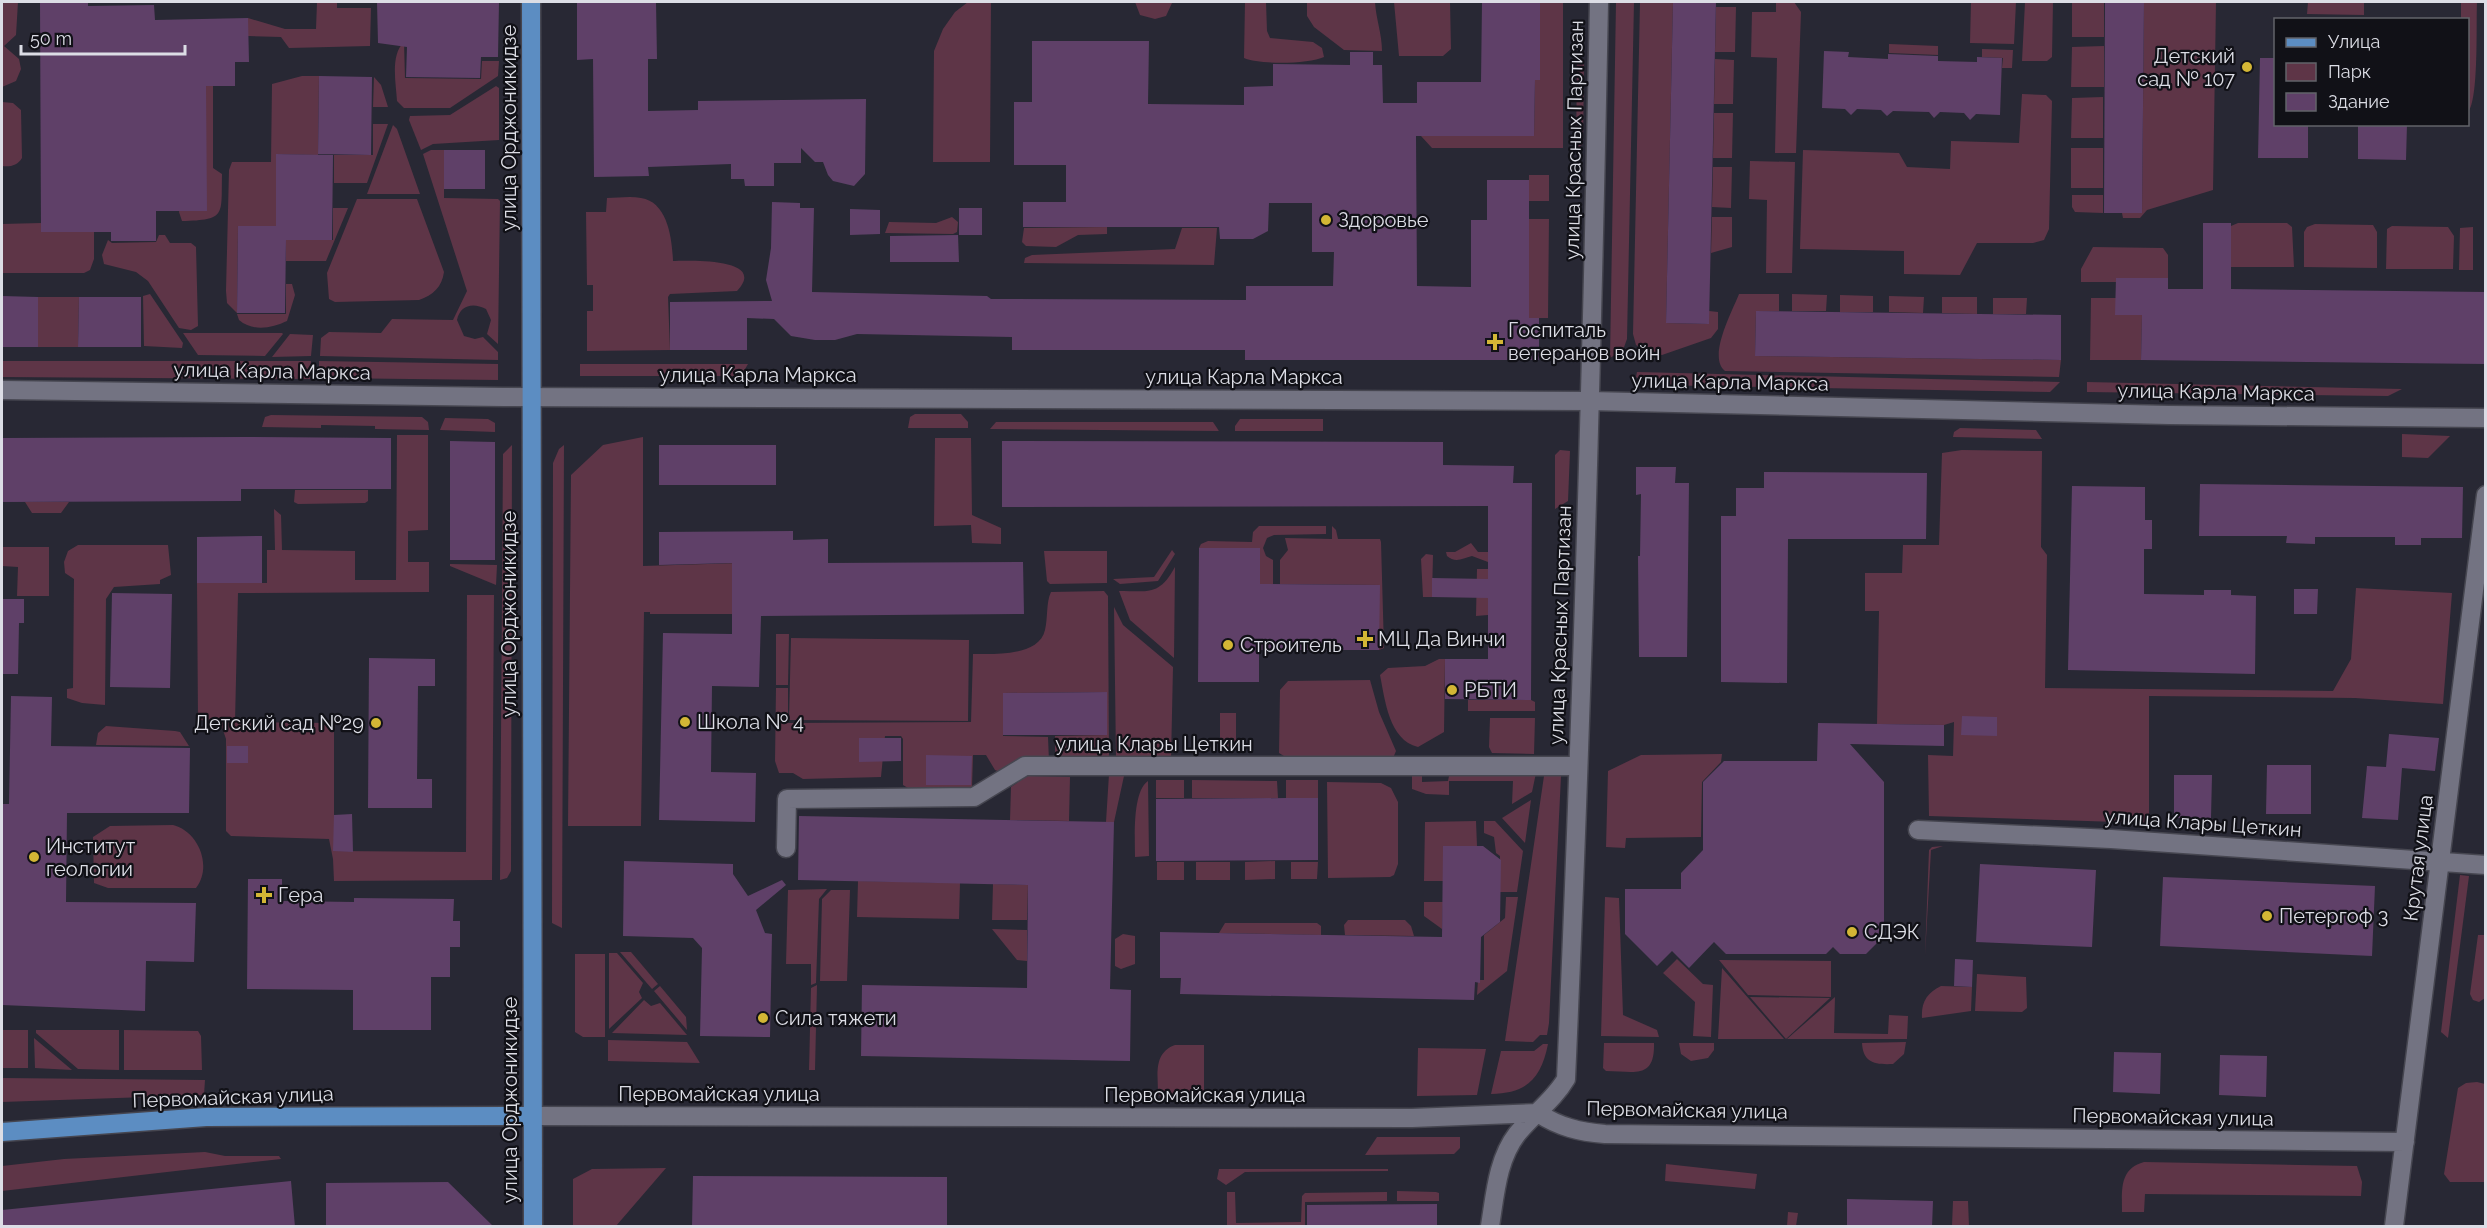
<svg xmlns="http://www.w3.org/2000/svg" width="2487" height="1228" font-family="Raleway,sans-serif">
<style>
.green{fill:#5e3547}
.building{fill:#5f4068}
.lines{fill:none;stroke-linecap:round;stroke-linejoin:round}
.minor-casing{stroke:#464650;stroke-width:21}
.major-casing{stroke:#464650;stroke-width:21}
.minor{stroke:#737382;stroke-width:18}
.major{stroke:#5c8dc2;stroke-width:18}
.poi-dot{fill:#d3b635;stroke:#111117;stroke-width:2}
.labels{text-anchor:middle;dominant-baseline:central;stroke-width:4.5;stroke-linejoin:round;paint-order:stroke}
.poi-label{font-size:20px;fill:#dcdde5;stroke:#111117;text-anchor:start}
.street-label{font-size:20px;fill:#dcdde5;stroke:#111117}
</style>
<rect width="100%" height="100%" fill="#282834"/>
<!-- green -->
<path class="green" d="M2 2H18L16 35 4 46 19 59 21 69 16 81 2 87Z
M317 2H337V8H371L370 46 289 48 281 37 248 36V18L285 29H316Z
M968 2H991L990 162H933L934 51 943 29 955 12Z
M1135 2H1172V3L1166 16 1155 19 1140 15Z
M1245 2H1266L1267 31 1270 38 1313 42 1322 48 1324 57C1309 64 1260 65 1244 58Z
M1307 2H1375C1376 19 1382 34 1382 51L1344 50 1314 27 1307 16Z
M1394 2H1450L1451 49 1443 56H1399Z
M1540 2H1563V148H1432L1421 136H1534L1535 80 1540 79Z
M1616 2H1634L1627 339 1623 350 1610 358Z
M1640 2H1673L1666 323 1709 324V311L1718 312V329L1711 338 1662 355 1648 352 1636 345 1633 334Z
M1776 2H1794L1801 12 1796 153H1775L1777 58 1751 57 1752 12H1776Z
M1971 2H2016L2014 44 1970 43Z
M2025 2H2053L2052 57 2047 61H2022Z
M2072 2H2104V37H2072Z
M2144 2H2216L2213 190 2147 210 2140 218H2123L2122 213H2142Z
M2308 2H2364V15L2307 14Z
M2461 2H2477C2476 22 2479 100 2468 112V20L2461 19Z
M1716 7H1736L1735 52H1715Z
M404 42 405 78 481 79 482 61H499L498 76 450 108H404L397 101C396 83 390 55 404 42Z
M1889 44 1938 46V55L1889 53Z
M2104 46V87H2071L2072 47Z
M1982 49 2013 50 2012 68H2002L2003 58 1982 57Z
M1715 59 1734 60 1733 104H1714Z
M1577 63H1584L1583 144 1576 149Z
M302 76H319L318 155 276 154V226H238L237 313 227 303 226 291 229 170 232 162H271L272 84Z
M374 77 381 85 388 107H373Z
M206 86H213V168L222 174C221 215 227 220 182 221L179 212Z
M496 86 499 88V140L433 144 421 150 409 120 410 116 450 115Z
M2022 94 2046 95 2052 101 2049 229 2044 240 2033 243H1977L1960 275 1904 274V251L1800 249 1803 150 1899 153 1907 167 1950 169 1951 141 2019 143Z
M2103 97V138H2071L2072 98Z
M2 102 13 103 21 110 22 158C17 166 10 167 2 166Z
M1714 113H1733L1732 158H1713Z
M373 124H388L367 183H334V155H373Z
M393 125 397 129 420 194H367Z
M2071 148H2103V188H2071Z
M431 150H444V198L498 199 500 201 498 344 487 334 491 320 486 309C473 302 460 305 457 320L464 336 475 339 483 337 498 352V360L320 356 321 338 329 332 381 333 392 319 453 320 467 291 423 154Z
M1750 161 1795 162 1792 273H1766L1767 200 1749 199Z
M1713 167H1732L1731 208 1712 207Z
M1529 175H1549V201H1529Z
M2072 195H2103V213L2075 212 2072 207Z
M607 198C618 198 630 196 641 198 668 202 672 239 673 261 686 261 769 257 737 291L670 294 668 297 670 350 587 351V311H593V285H587L586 212H606Z
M357 199H417L444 272C442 287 433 295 419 300L335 302 329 299 327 273Z
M333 208H348L326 261H286V240H333Z
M952 217 958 222 957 232 953 234 885 233 889 222 936 223Z
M1712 217H1732V247L1711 253Z
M1529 219H1549L1548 318H1529Z
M41 223 42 232 94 230V259L90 270 84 273H2V224Z
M2238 223H2287L2292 227 2294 267H2231V226Z
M2315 224 2373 225 2377 232V268L2304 267V232L2307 227Z
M2392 226 2448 227 2454 236 2453 269H2386L2387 229Z
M1107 227V234L1078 235 1056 247 1026 246 1022 242 1024 228Z
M2473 227V270H2459L2460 228Z
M1182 228H1217L1214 265 1024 263 1025 258 1032 255 1175 249Z
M159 235H165L170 243H191L196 247 198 326 191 330 179 328 148 281 136 272 104 264 102 255 108 240 112 243 156 242Z
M2093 247 2163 248 2168 255V278H2116V282H2081V269Z
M286 284H292L295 295 287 321C272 328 253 332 239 320L237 314H286Z
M150 294 183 343 182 348 144 346 143 296Z
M1739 294H1779V311H1756L1755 356 2061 360 2059 377 1725 371C1707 357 1733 310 1739 294Z
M1792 294 1827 295 1826 311H1792Z
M1840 295 1873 296V312H1840Z
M1889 296 1924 297 1923 313 1889 312Z
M38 297H79L78 347H38Z
M1942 297H1977V314L1942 313Z
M1993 298H2027L2026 314H1993Z
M2091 298H2116V315H2142L2141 360H2090Z
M183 333H282L283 334 265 356 198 355Z
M290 334 313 335 311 356 272 357Z
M2 361H311L310 379 2 377Z
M319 361 498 364V380L324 378 319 373Z
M580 364H748L741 376H580Z
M1637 372 2060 382 2050 392 1650 385 1636 377Z
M2087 382 2402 389 2388 396 2087 392Z
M915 414H961L968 422V428H908L910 417Z
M271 415 422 417 428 422 429 430 375 429V426L321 425V428L262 427 265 417Z
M445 418 488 419 495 423V432L440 430Z
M1240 419H1323V431H1235V426Z
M996 422H1213L1219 431 990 429Z
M1960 428 2036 430 2042 439 1953 437 1954 432Z
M2402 434 2450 436 2428 458 2402 457Z
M397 435H428V530L408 531V562H429V592L238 593 235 722 334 723V851L466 852 467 595H494L492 880 334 881 333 859 329 839 231 836 226 831V739L220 721 198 720 197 583H267V550H275L274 509 281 515 282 550 355 551V580H396Z
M643 437V566L774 562 773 614H650V612H644L641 826H568L571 475 603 445Z
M935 438H971L972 515 1001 528V544L972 543 971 525 934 526Z
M512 445 511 871 507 878 500 880 503 454Z
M564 445 562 928 552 923 553 463 559 449Z
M1560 450 1570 451 1568 501 1555 509V455Z
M1962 450 2042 451 2041 547 2047 555 2045 688 2333 691 2351 659 2356 588 2452 593 2443 704 2355 698 2149 696V823L1929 816 1928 755 1953 756 1954 722 1944 725 1877 724 1879 611H1865V573H1902L1903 545H1939L1942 453Z
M295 490H368V501L365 503 298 504 294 502Z
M25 502H69L61 513H32Z
M1259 526H1326V534L1274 535 1267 538 1263 548 1266 556 1273 560V584H1260L1259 548H1199L1201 544 1208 541 1252 542 1253 532Z
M1332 526 1336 530 1338 539H1380L1381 542 1384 648 1379 650V585L1280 584V560L1288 550 1285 538 1332 539Z
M1471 543 1478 552H1488V562L1472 556C1462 559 1455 563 1447 556L1446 552H1455Z
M78 545H168L171 575 160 580V584L114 587 106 599 105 705 82 703 67 698V689L73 688 74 579 65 573 64 562 68 551Z
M2 547H49V596H17L18 567 2 566Z
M1172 550 1175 554 1158 581 1120 584 1113 579 1154 577Z
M1044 551H1107V583L1050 584 1047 581Z
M1426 554 1433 555 1432 597H1423L1421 559Z
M450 564 497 565 496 585 450 566Z
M1175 567 1174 658 1130 620 1119 591C1149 591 1159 596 1175 567Z
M1477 569H1488V615L1476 616Z
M1104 591 1108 596 1109 763H1055V736L1107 735 1106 692 1004 693 1003 736 1048 737 1049 761 1000 772 995 770 986 755H973L972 788H908L903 785V739L901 736H885L881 777 803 779 793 773H779L775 761 776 688H788V723L971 722 973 654C993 654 1039 657 1045 630 1048 618 1046 602 1051 592Z
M1114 607 1123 625 1173 667 1171 760 1116 759Z
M776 634H789L788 685H776Z
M791 638 969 640 968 721 789 720Z
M1439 659H1445L1444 732 1418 747C1389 740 1385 700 1380 675L1388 668 1425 666Z
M1370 680 1379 712 1396 751 1393 758 1284 756 1279 753 1280 690 1288 681Z
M1468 700H1531L1535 702V711H1468Z
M1220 713H1236V748H1220Z
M1490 718H1535L1534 754 1492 753 1489 747Z
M106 726 175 731 180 732 189 746 96 745 98 733Z
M1722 754 1721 762 1702 782 1701 837 1626 838 1625 848 1606 847 1608 771 1641 755Z
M1422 770V782L1448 781 1449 776 1513 775 1515 771 1536 773 1532 792 1512 804 1513 781H1449V795L1426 794 1412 789V773Z
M1109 774 1124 776 1114 822H1106Z
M1027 776 1070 777 1069 821 1010 820 1011 787Z
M1544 776H1561L1549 1023 1547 1035H1540L1533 1042 1505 1041Z
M1156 780H1184V798H1156Z
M1192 780 1277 781 1278 798H1192Z
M1286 780H1318V798H1286Z
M1148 781 1149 856 1135 857C1135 838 1132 792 1148 781Z
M1327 782 1381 783 1391 788 1398 802V864L1394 875 1390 877 1328 878Z
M1531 800 1525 843 1502 818Z
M1476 821 1477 846H1444L1443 881H1424L1425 822Z
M1484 821H1495L1523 851 1517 892H1500V856L1496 853 1494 837 1484 833Z
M173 825C198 831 213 866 196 888H108L94 883 93 837 110 826Z
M1943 846 1931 850 1925 956 1929 850 1932 847Z
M1275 861V879L1245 880V862Z
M1157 862H1184V880H1157Z
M1196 862H1230V880H1196Z
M1291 862H1318L1317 879H1291Z
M2460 875 2469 876 2448 1038 2441 1032Z
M858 881 960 883 959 919 857 917Z
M993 884 1028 885 1027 920H992Z
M827 889 819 899 816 983 811 985V964H786L788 890Z
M831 890H850L847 981H820L822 899Z
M1506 897H1518L1507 971 1477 995 1478 980H1484V935L1505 918Z
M1605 897 1619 898 1623 1015 1657 1030 1659 1037 1601 1036Z
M1424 902H1443L1442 929 1424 916Z
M1348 920H1405L1411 926 1414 936 1345 935 1344 925Z
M1225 923H1317L1321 926V935L1219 933Z
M992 929 1027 930V961L1017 960Z
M1123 934 1135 936V964L1121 969 1115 966V939Z
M2478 935H2486L2485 998 2479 1002 2473 1000 2470 994Z
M620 952H631L658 984 652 989Z
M609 953H617L643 983 639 992 642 998 609 1029Z
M575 954H605V1037H583L575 1032Z
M1677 959 1703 984 1713 985 1711 1037 1693 1036 1695 1002 1663 973Z
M1719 960 1831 961V997L1748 995Z
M1722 968 1784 1039H1718Z
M1977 974 2026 977 2027 1008 2022 1012 1975 1011Z
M817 985 815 1070H809L811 988Z
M660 986 686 1017 687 1030 654 991Z
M1941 986 1972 987 1971 1011 1922 1018C1921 1002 1927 993 1941 986Z
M1750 997 1830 998 1786 1039Z
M1835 997 1834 1033 1888 1034 1889 1015 1908 1016 1907 1039H1787Z
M644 1000 651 1006 660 1003 687 1035 612 1033Z
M2 1030H28V1068H2Z
M36 1030H119V1070L78 1069 36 1033Z
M124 1030 198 1031 201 1036 202 1070H124Z
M34 1038 72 1070 35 1068Z
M608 1040 687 1042 700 1063 608 1061Z
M1906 1042 1904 1054 1893 1064C1874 1065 1863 1062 1862 1043Z
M1604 1043H1654C1655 1080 1634 1071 1606 1071L1603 1068Z
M1679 1043H1714V1050L1708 1058 1691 1061 1681 1054Z
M1543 1044H1548C1541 1079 1527 1093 1491 1094L1501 1051H1534Z
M1175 1045H1204V1099H1163L1158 1094C1158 1075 1153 1053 1175 1045Z
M1418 1048 1486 1049 1477 1095 1417 1096Z
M2 1078 205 1080 204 1095 2 1102Z
M2477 1082 2485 1084V1182H2450L2444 1174 2458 1088 2466 1083Z
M1377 1137H1460V1148L1454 1154 1365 1155Z
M205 1152 225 1156H279L281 1159 2 1191V1166L64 1159Z
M2144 1162 2357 1166 2362 1182 2361 1196 2145 1194 2144 1212H2122C2122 1190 2119 1169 2144 1162Z
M1666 1164 1757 1174 1755 1189 1665 1181Z
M666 1168 616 1226H573V1179L592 1169Z
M1219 1169H1388V1171L1245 1172 1226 1185 1217 1179Z
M1397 1191 1436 1192 1439 1193V1201H1397Z
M1227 1192H1235L1236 1223 1301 1222 1302 1196 1305 1193 1387 1192V1201L1305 1202V1226H1227Z
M1953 1201H1968L1969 1226H1952Z
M1788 1212 1798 1213 1796 1226H1787Z"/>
<!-- building -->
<path class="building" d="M40 2H88V6L154 5 155 20 248 18 249 62H235V86H206L207 211H156V241H111V232H41Z
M377 2H499L498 57H481L480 78 406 77 407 47 378 43Z
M577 2H656L657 59H648V111L698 110V101L866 99 865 174 854 186 833 181 828 175 823 162H815L801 148V163H774V186H745L744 179H731V164L648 167 649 176 594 177 593 59 577 60Z
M1482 2H1540V80H1535L1534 136H1416L1417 286 1471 287V220H1487V180H1529V318H1539V360H1245V350H1012V337L857 334 835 340H815L791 336 774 319 747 318V350H670V302L772 301 766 280 771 248 772 202 800 203V208H814L812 292 987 296 991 299 1246 300V286H1333L1334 252H1312V203H1269L1268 231 1253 239H1220L1219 227H1023V202H1066V165H1014V102H1032V41H1149L1148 104 1244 105V87L1273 86V64L1350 65V52H1373V65H1382L1383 103H1417V82H1481Z
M1673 2H1716L1709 324 1666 323Z
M2105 2H2144L2142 213H2104Z
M1824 51 1849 52 1848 57 1888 59V54L1938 56V61L1977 62V57L2002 58 2000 115 1976 114 1970 120 1964 113 1940 112 1934 118 1929 112 1893 111 1887 116 1881 110 1857 109 1851 115 1845 109 1822 108Z
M2260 58H2276V124H2308V158H2258Z
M319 76 372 77 371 155 318 154Z
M2358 124H2407L2406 160 2358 159Z
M444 150H485V189H444Z
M276 154 333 155 332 240H286L285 313H237L238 226H276Z
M959 208H982V235H959Z
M850 209 880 210V234L850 235Z
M2203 223H2231V289L2486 292V364L2141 360 2142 315H2115L2116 278H2168V289H2203Z
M958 235 959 262H890V236Z
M2 296 38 297V347H2Z
M79 297H141V347H78Z
M1756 311 2061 315V360L1755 356Z
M241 437 391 438V489H241V501L2 502V438Z
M450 441 495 442V560H450Z
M1002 441 1443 442V465L1514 466 1513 483H1532L1531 700 1445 699V659H1488V598L1432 597V578L1488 579V506L1002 507Z
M659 445H776V485H659Z
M1636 467H1676L1675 483H1689L1687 657H1639L1638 556H1640L1641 494 1636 495Z
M1764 472 1927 473 1926 539H1788L1787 683 1721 682V516H1736V488H1764Z
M2200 484 2463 487 2462 538H2421V545H2395V537H2315V544L2286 543 2287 536H2199Z
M2072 486 2145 487V520H2152V549H2144V594L2204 595V590H2231V595L2256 596 2255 674 2068 670Z
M793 531V540L828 539V563L1023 562 1024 614 761 616 759 687 712 686 711 772 756 773 755 822 659 820 663 633 732 634V563L659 565V532Z
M262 536V583H197V537Z
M1199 548H1260V584L1380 585 1379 650H1259V682H1198Z
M2294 589H2318L2317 614H2294Z
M112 593 172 594 170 688 110 687Z
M2 599H24V623H19L18 674H2Z
M369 658 435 659V686H418L417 779H432V808H368Z
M1107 692V735H1003V693Z
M11 696 52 697 51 746 190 748 189 813H67L66 902 196 903 194 962 146 961 145 1011 2 1005V804H9Z
M1962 716 1997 717V736L1961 735Z
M1818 723 1944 725V746L1850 744 1884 782V936L1866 954H1840L1833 947 1826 954H1726L1714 942 1689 968 1672 951 1657 966 1625 934V889H1681V873L1703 850V782L1724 761H1817Z
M2389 734 2439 738 2435 771 2402 768 2398 820 2362 818 2367 766 2386 767Z
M859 738H901V761L859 762Z
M227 746H248V763H227Z
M926 755 972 756 971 785H926Z
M2267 765H2311V814H2266Z
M2174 775H2212L2211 818H2174Z
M1287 798H1318V860L1156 861V799Z
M352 814 353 852 333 851 334 815Z
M799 816 1114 822 1110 989 1131 990 1130 1061 861 1056 862 985 1027 988 1028 885 798 880Z
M1443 846H1483L1501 860 1500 922 1481 937 1480 983 1475 982 1474 1000 1180 994 1181 978H1160V932L1442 937Z
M624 861 733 864V874L748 896 782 880 786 885 756 910 765 933 772 934 770 1037 700 1036 702 948 693 938 623 936Z
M1980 864 2096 870 2092 947 1976 942Z
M2163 877 2375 886 2372 956 2160 946Z
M248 879H282V901L354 902V898L454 899 453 921H460V947H450V977H431V1030H353V990L247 989Z
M1955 959 1973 960 1972 987 1954 986Z
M2114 1052 2161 1053 2160 1094 2113 1092Z
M2220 1055 2267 1056 2266 1097 2219 1095Z
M693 1176 947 1177V1227H692Z
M291 1181 295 1227H2V1210Z
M448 1182 494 1227H326V1183Z
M1847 1199 1933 1201 1932 1227H1847Z
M1437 1204V1227H1307V1205Z"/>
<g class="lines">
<defs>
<path id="minor" d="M2 390 503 397 1590 401 2169 415 2486 418
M1918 830 2111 839 2486 865
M786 848 787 799 974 797 1025 766H1578
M532 1116 1412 1118 1538 1113C1559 1127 1580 1132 1605 1134L2405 1142
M1490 1226C1495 1196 1497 1160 1517 1134 1533 1114 1553 1101 1566 1079 1582 720 1592 361 1599 2
M2394 1226 2486 495"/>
<path id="major" d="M531 2 533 1226
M2 1132 206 1117 532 1116"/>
</defs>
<!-- minor casing -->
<use href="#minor" class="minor-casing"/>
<!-- major casing -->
<use href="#major" class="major-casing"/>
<!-- minor -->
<use href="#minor" class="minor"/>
<!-- major -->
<use href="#major" class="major"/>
</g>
<!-- markers -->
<g class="poi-dot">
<circle cx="2247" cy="67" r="6"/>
<circle cx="1326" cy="220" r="6"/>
<path d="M1492 333h6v6h6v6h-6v6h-6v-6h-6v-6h6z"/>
<path d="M1362 630h6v6h6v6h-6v6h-6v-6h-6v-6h6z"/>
<circle cx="1228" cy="645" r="6"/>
<circle cx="1452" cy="690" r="6"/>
<circle cx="685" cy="722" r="6"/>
<circle cx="376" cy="723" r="6"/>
<circle cx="34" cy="857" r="6"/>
<path d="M261 886h6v6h6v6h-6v6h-6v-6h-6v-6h6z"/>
<circle cx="2267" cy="916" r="6"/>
<circle cx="1852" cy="932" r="6"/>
<circle cx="763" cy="1018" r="6"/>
</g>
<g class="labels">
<!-- poi labels -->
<g class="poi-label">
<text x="2235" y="56" text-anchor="end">Детский<tspan x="2235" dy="23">сад № 107</tspan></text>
<text x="1338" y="220">Здоровье</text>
<text x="1508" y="330">Госпиталь<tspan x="1508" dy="23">ветеранов войн</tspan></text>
<text x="1378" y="639">МЦ Да Винчи</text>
<text x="1240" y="645">Строитель</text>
<text x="1464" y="690">РБТИ</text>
<text x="697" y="722">Школа № 4</text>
<text x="364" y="723" text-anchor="end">Детский сад №29</text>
<text x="46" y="846">Институт<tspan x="46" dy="23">геологии</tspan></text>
<text x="278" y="895">Гера</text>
<text x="2279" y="916">Петергоф 3</text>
<text x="1864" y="932">СДЭК</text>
<text x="775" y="1018">Сила тяжети</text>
</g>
<!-- street labels -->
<g class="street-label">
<text transform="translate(509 128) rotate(-90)">улица Орджоникидзе</text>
<text transform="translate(1574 140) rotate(-89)">улица Красных Партизан</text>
<text transform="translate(272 371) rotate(1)">улица Карла Маркса</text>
<text x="758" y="375">улица Карла Маркса</text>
<text x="1244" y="377">улица Карла Маркса</text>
<text transform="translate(1730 382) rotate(1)">улица Карла Маркса</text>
<text transform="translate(2216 392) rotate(1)">улица Карла Маркса</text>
<text transform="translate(509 614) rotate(-90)">улица Орджоникидзе</text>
<text transform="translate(1560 625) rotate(-88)">улица Красных Партизан</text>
<text x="1154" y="744">улица Клары Цеткин</text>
<text transform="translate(2203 823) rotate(4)">улица Клары Цеткин</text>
<text transform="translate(2418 858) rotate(-83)">Крутая улица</text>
<text x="719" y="1094">Первомайская улица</text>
<text x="1205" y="1095">Первомайская улица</text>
<text transform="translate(233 1097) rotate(-2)">Первомайская улица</text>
<text transform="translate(510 1100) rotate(-90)">улица Орджоникидзе</text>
<text transform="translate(1687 1110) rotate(1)">Первомайская улица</text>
<text transform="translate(2173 1117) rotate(1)">Первомайская улица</text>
</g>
</g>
<!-- border -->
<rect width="2487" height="1228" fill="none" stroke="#dcdde5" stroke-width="6"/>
<!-- legend -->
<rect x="2274" y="18" width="195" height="108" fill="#111117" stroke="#626369" stroke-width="1.5"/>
<rect x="2286" y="38" width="30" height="9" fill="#5c8dc2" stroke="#626369" stroke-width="1.5"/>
<text x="2328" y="48" font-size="18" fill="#dcdde5">Улица</text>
<rect x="2286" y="63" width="30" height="18" fill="#5e3547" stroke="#626369" stroke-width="1.5"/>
<text x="2328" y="78" font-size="18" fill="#dcdde5">Парк</text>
<rect x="2286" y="93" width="30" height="18" fill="#5f4068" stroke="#626369" stroke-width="1.5"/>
<text x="2328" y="108" font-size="18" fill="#dcdde5">Здание</text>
<!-- scale -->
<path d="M21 45v9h164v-9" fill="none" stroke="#dcdde5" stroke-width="3"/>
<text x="30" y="45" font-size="18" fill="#dcdde5" stroke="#111117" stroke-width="4.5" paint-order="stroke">50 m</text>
</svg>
